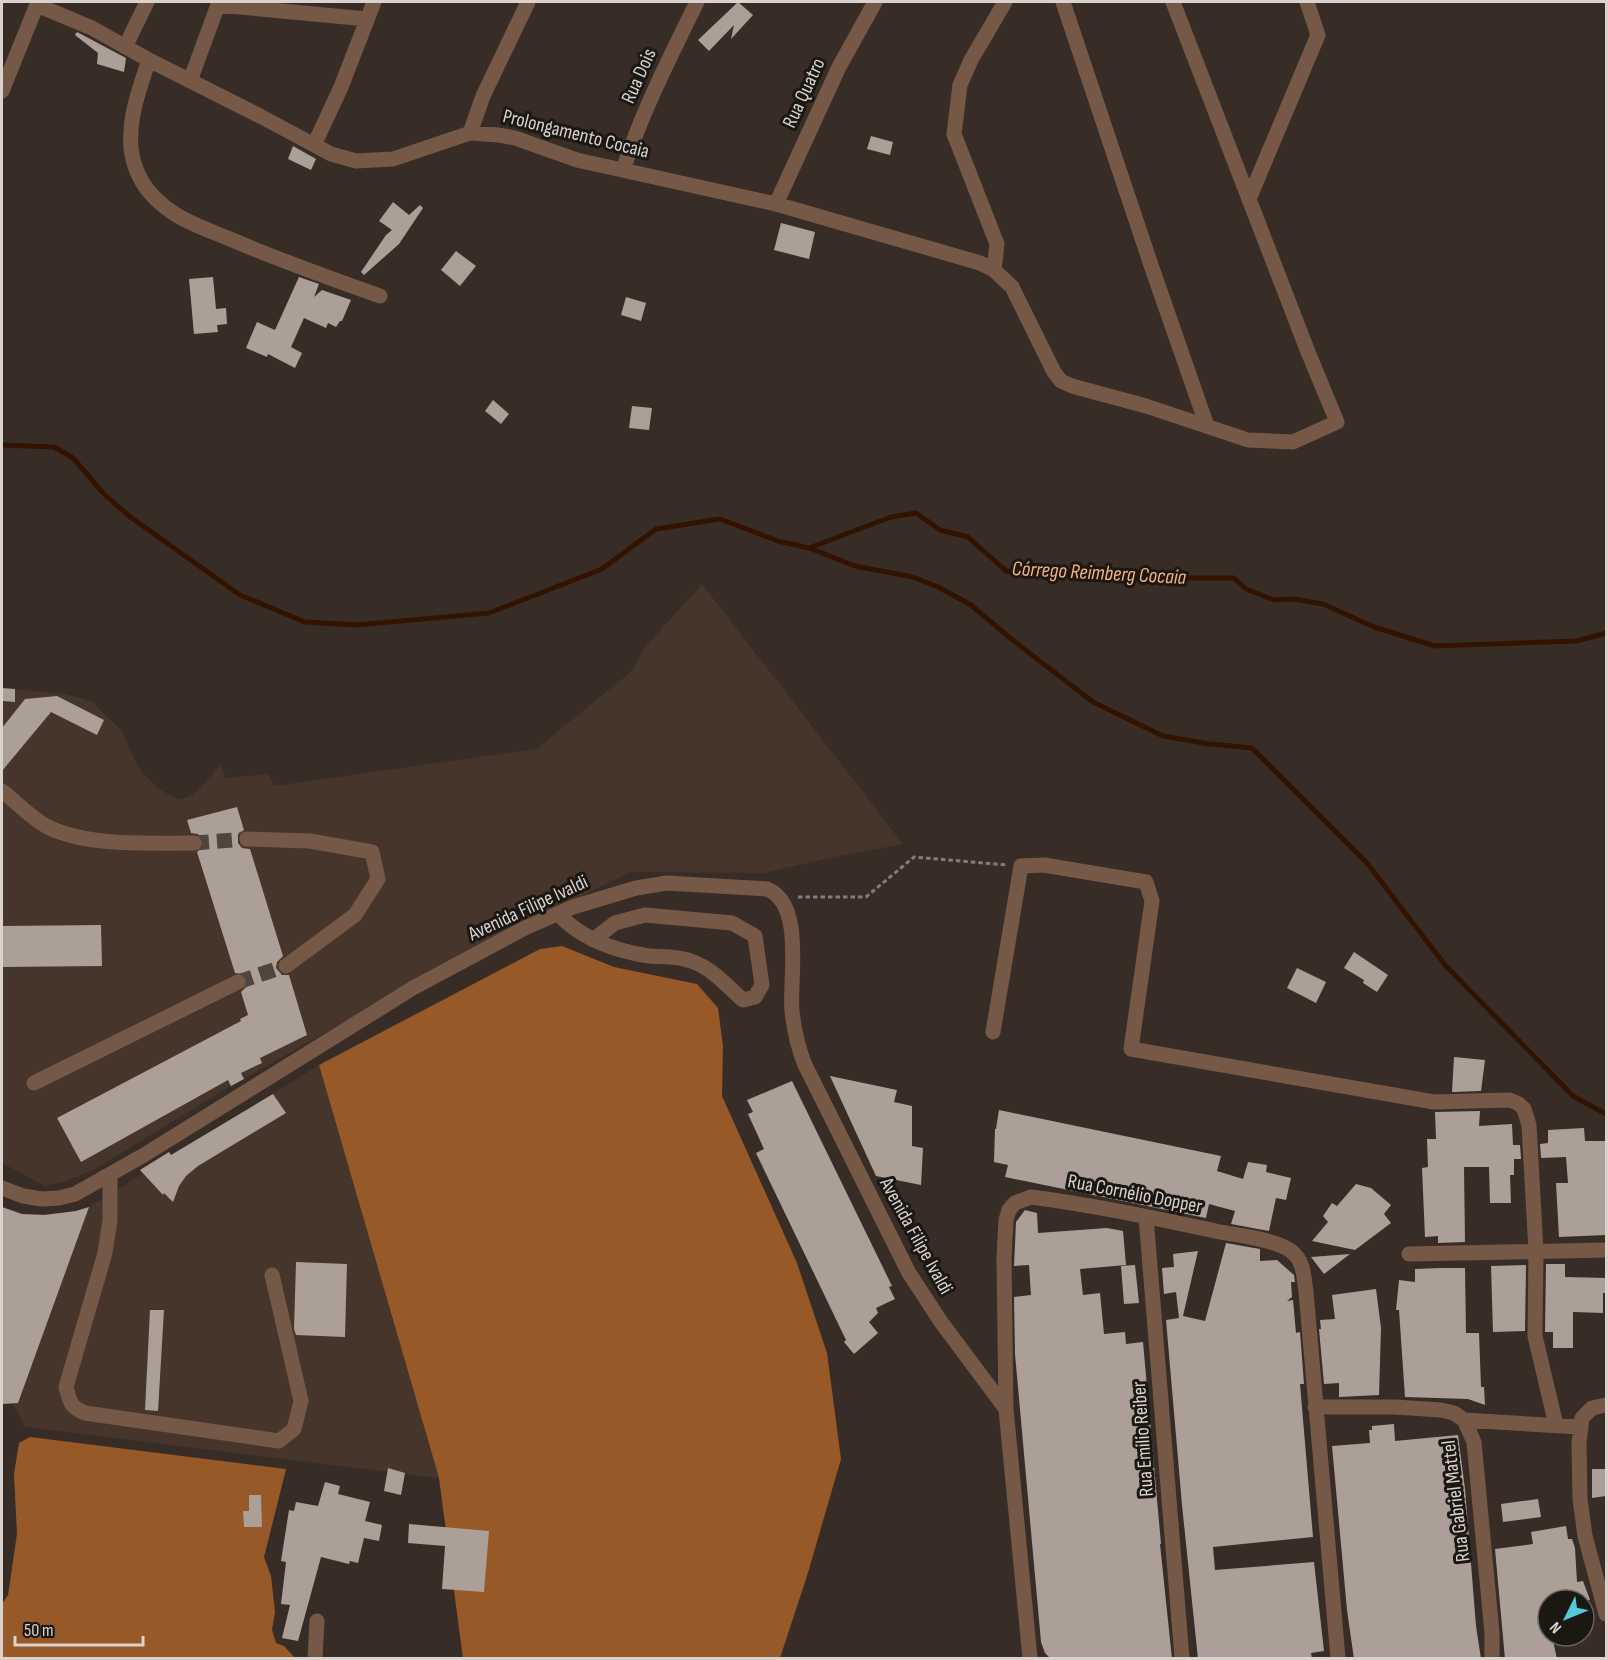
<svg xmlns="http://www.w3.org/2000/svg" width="1608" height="1660" font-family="'Sofia Sans Condensed',sans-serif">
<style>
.built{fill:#45352a}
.forest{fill:#975928}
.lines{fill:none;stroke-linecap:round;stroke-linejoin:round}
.stream{stroke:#321300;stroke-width:5}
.building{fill:#ac9f97}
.minor-tunnel{stroke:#50463f;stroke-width:15;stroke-dasharray:15 8;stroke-linecap:butt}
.path{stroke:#857c76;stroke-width:3;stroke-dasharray:4.5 3;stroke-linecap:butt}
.minor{stroke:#755946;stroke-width:15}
.labels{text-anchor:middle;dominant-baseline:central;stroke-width:6;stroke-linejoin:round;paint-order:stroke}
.street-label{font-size:20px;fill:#d9d2cd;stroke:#1b1713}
.water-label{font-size:21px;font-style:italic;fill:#f8b17e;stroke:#1b1713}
</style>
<rect width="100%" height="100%" fill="#382d26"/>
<!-- built -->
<path class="built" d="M702 584 903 844 829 858 764 873 631 872 487 941 231 1086 95 1169 63 1182 45 1186 2 1163V688L65 694 91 701 121 730 138 767 156 787 178 800 193 795 221 765 225 778 269 774 274 786 536 749 631 672 646 646Z
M319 1065 439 1478 25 1427 13 1404H2V1265L22 1214H60L89 1207Z"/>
<!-- forest -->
<path class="forest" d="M562 946 614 967 697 984 718 1008 723 1046 722 1096 797 1263 827 1353 841 1459 807 1576 780 1658H463L439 1478 319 1065 540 949Z
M30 1437 286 1469 264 1557 271 1576 275 1612 272 1630 276 1643 284 1646 295 1658H2V1604L8 1595 17 1534 14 1474 19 1443Z"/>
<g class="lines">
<!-- stream -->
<path class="stream" d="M2 445 54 447 73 458 103 493 129 516 240 595 305 622 357 625 489 613 602 569 656 529 720 519 778 541 809 548 891 517 916 513 940 530 968 537 1006 571 1034 574 1135 578H1234L1246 589 1274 600 1293 599 1323 604 1374 627 1435 646 1577 641 1606 633
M809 548 855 566 913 577 938 587 971 605 1010 638 1093 702 1163 736 1210 744 1252 748 1367 863 1445 965 1573 1096 1606 1114"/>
</g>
<!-- building -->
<path class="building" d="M738 2 753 15 731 39 734 25 709 51 698 40Z
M77 32 126 58 124 72 97 64 98 53 75 35Z
M871 136 893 142 890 155 867 149Z
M293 146 316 159 311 170 288 159Z
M393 202 409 215 420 205 423 208 399 244 364 275 361 272 386 235 392 230 379 221Z
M781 223 815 232 809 259 774 250Z
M456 251 476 266 460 286 441 270Z
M213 277 216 309 226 308 227 324 217 325 218 332 194 334 189 279Z
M299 277 319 284 314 297 322 290 351 300 342 321H340L336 327 328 323 326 328 304 318 291 347 302 353 295 368 268 354 267 357 246 348 257 322 275 330Z
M626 297 646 303 641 321 621 315Z
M493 400 509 414 501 424 485 411Z
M632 406 652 408 649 430 629 428Z
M2 688 15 689V702L2 701Z
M57 696 104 720 97 735 51 712 2 771V728L25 699Z
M237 807 244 830 238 834V843L242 848 250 849 283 956 277 962 276 968 282 975H289L307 1035 260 1058 262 1063 241 1073 244 1079 231 1086 228 1080 81 1162 57 1118 241 1021 240 1019 248 1015 241 992 246 987 247 978 243 974 235 973 197 852 203 847V839L198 834 191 833 187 820Z
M101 925 102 966 2 967V926Z
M1354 952 1388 975 1377 992 1363 983 1364 980 1344 968Z
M1297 968 1326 982 1316 1003 1287 988Z
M1454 1057 1485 1060 1481 1091 1452 1092Z
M830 1076 897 1090 894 1102 912 1106V1146L923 1148 921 1185 876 1176Z
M792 1081 892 1286 889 1287 895 1299 876 1308 878 1313 869 1322 878 1333 854 1354 844 1342 846 1340 756 1153 764 1149 748 1114 753 1112 747 1100Z
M273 1094 286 1113 198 1166 186 1176 179 1186 173 1202 164 1193 163 1195 140 1170 169 1152 171 1155Z
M999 1110 1221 1156 1217 1171 1243 1179 1248 1162 1267 1165 1266 1172 1291 1178 1286 1200 1276 1198 1269 1231 1231 1224 1235 1211 1209 1204 1206 1218 1005 1177 1008 1165 994 1162 995 1129H996Z
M1480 1111 1479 1126 1512 1124 1513 1145H1520L1521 1159H1514V1175H1510L1511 1203H1490L1489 1167H1464L1465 1242 1438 1243V1236L1425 1237 1422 1168 1428 1167 1427 1139H1436L1435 1112Z
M1584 1128 1585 1141H1606V1235L1559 1237 1556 1183H1568L1566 1157 1541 1158 1540 1144 1548 1143V1130Z
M1356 1184 1371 1188 1391 1205 1384 1214 1391 1223 1355 1250 1312 1241 1328 1222 1323 1216 1332 1203 1337 1206Z
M2 1207 22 1214 44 1215 76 1211 89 1207 18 1403 2 1404Z
M1025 1210 1037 1213 1038 1233 1107 1228 1123 1231 1126 1265 1080 1269 1083 1295 1100 1293 1104 1334 1125 1332 1126 1344 1143 1342 1161 1544H1160L1172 1659H1051L1045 1653 1041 1642 1015 1354 1014 1297 1031 1295 1029 1265 1014 1266 1016 1222Z
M1226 1243 1260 1249V1261L1277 1260 1294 1275 1295 1282H1291L1292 1297 1287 1301 1293 1300 1296 1333 1300 1332 1304 1384H1300L1313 1537 1213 1547 1215 1570 1314 1562 1324 1651 1311 1653 1312 1659H1198L1182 1505 1166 1320 1179 1318 1176 1292 1164 1294 1162 1268 1174 1267 1173 1254 1198 1251 1183 1316 1205 1321Z
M1350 1254 1324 1274 1311 1257Z
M296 1262 347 1264 345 1337 296 1335 294 1329Z
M1546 1264H1565V1277L1606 1278V1293H1603V1313L1573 1312V1348H1553V1332H1545Z
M1135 1265 1139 1303 1124 1304 1121 1266Z
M1526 1265 1525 1331 1493 1332 1491 1266Z
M1440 1268H1465L1466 1333H1479L1481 1387H1484L1485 1405 1468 1399 1405 1397 1399 1310H1396L1399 1280 1415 1282V1269Z
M1376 1289 1381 1328 1379 1395 1339 1397V1383L1324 1384 1319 1329H1321L1320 1320 1335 1319 1332 1295Z
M150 1310H164L158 1411 145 1410Z
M1394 1424 1395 1441 1458 1435 1465 1489 1476 1626 1481 1659H1354L1347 1610 1332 1446 1370 1443 1369 1430H1372V1426Z
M388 1468 405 1473 401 1495 384 1491Z
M1592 1469H1606V1496L1592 1498Z
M325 1482 340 1486 338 1494 370 1502 365 1521 382 1525 379 1541 364 1538 358 1563 350 1561 349 1564 321 1557 298 1641 282 1638 290 1605 281 1604 286 1562 281 1561 289 1510 294 1511 296 1502 318 1506Z
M249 1495H261L262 1527H244L243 1511H249Z
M1538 1499 1541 1517 1503 1522 1501 1504Z
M409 1524 489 1531 484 1592 442 1589 445 1546 408 1543Z
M1566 1526 1568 1539H1572L1575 1548 1577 1582 1583 1581 1590 1600H1548V1636H1552L1557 1659H1505L1495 1549 1533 1544 1531 1532Z"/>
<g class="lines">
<!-- minor-tunnel -->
<path class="minor-tunnel" d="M194 843 247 839
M238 982 286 966"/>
<!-- path -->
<path class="path" d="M798 897H866L914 857 1007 865"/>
<!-- minor -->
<path class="minor" d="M1063 2 1152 268 1207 426
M37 5 92 28 149 60 260 116 331 154 356 161 393 159 470 133 499 135 515 138 577 160 776 204 980 263 994 270 1012 287 1054 372 1061 381 1072 386 1146 406 1248 440 1293 442 1337 422 1308 352 1173 2
M218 5 367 19
M125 47 147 2
M149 60C138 92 124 130 134 163 140 184 154 200 172 212 189 224 211 231 230 239 279 260 329 278 380 296
M190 81 219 2
M2 91 38 2
M470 133 483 96 528 2
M314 145 341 87 374 2
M623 170C642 112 670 57 697 2
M1249 199 1318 35 1307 2
M776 204 839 67 875 2
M994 270 997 244 954 134 960 85 971 60 1005 2
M2 791C16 802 30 817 46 826 86 847 149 843 194 843
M247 839 310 841 372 852 378 879 355 915 286 966
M558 914C582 939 615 951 649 956 662 957 678 956 691 961 712 968 726 985 743 1000L755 997 762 985 755 936 732 923 645 915 615 923 593 940
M993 1032 1021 866 1044 865 1146 882 1152 901 1131 1049 1434 1102 1510 1100 1519 1104 1524 1109 1529 1125 1536 1251 1535 1336 1556 1425
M34 1083 238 982
M110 1175V1220L105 1253 66 1387C70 1402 70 1407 85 1413L279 1441 294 1429 301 1401 272 1275
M2 1188 23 1196 42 1199 59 1198 75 1194 144 1155 413 988 525 928 573 907 636 888 667 883 767 889C805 904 789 980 792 1011 794 1030 798 1048 805 1065L909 1273 941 1322 1006 1409
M1146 1217 1182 1658
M1409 1254 1606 1250
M1606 1405 1592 1408 1582 1418 1579 1443 1580 1499 1585 1536 1606 1614
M1315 1407H1395L1441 1410 1454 1413 1464 1420 1474 1442 1492 1633V1658
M1464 1420 1579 1427
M315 1658 317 1621
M1030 1658 1006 1409 1004 1258 1006 1220 1009 1210 1015 1203 1031 1197C1094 1205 1158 1219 1220 1232 1238 1235 1277 1240 1291 1251 1304 1260 1304 1278 1306 1292L1338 1658"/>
</g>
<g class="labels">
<!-- street labels -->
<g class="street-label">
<text transform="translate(639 76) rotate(-66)">Rua Dois</text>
<text transform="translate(804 93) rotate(-65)">Rua Quatro</text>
<text transform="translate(576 134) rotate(14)">Prolongamento Cocaia</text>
<text transform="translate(528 908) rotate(-25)">Avenida Filipe Ivaldi</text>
<text transform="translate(1135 1194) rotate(11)">Rua Cornélio Dopper</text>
<text transform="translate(916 1236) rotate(61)">Avenida Filipe Ivaldi</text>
<text transform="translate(1143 1439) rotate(-94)">Rua Emílio Reiber</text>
<text transform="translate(1456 1501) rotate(-97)">Rua Gabriel Mattel</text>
</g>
<!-- water labels -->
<g class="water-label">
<text transform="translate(1099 573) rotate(3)">Córrego Reimberg Cocaia</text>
</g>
</g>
<!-- border -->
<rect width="1608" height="1660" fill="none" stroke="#d9d2cd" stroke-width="6"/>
<!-- north arrow -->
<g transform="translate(1566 1618) rotate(227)"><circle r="28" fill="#1b1713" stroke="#67625d" stroke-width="1.5"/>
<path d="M0-4.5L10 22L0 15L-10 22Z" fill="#52cbd9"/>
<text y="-9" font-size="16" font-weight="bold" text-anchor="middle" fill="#d9d2cd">N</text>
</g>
<!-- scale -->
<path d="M15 1636v9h128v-9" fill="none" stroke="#d9d2cd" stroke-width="3"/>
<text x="24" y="1636" font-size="18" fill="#d9d2cd" stroke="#1b1713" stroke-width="4.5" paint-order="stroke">50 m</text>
</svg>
